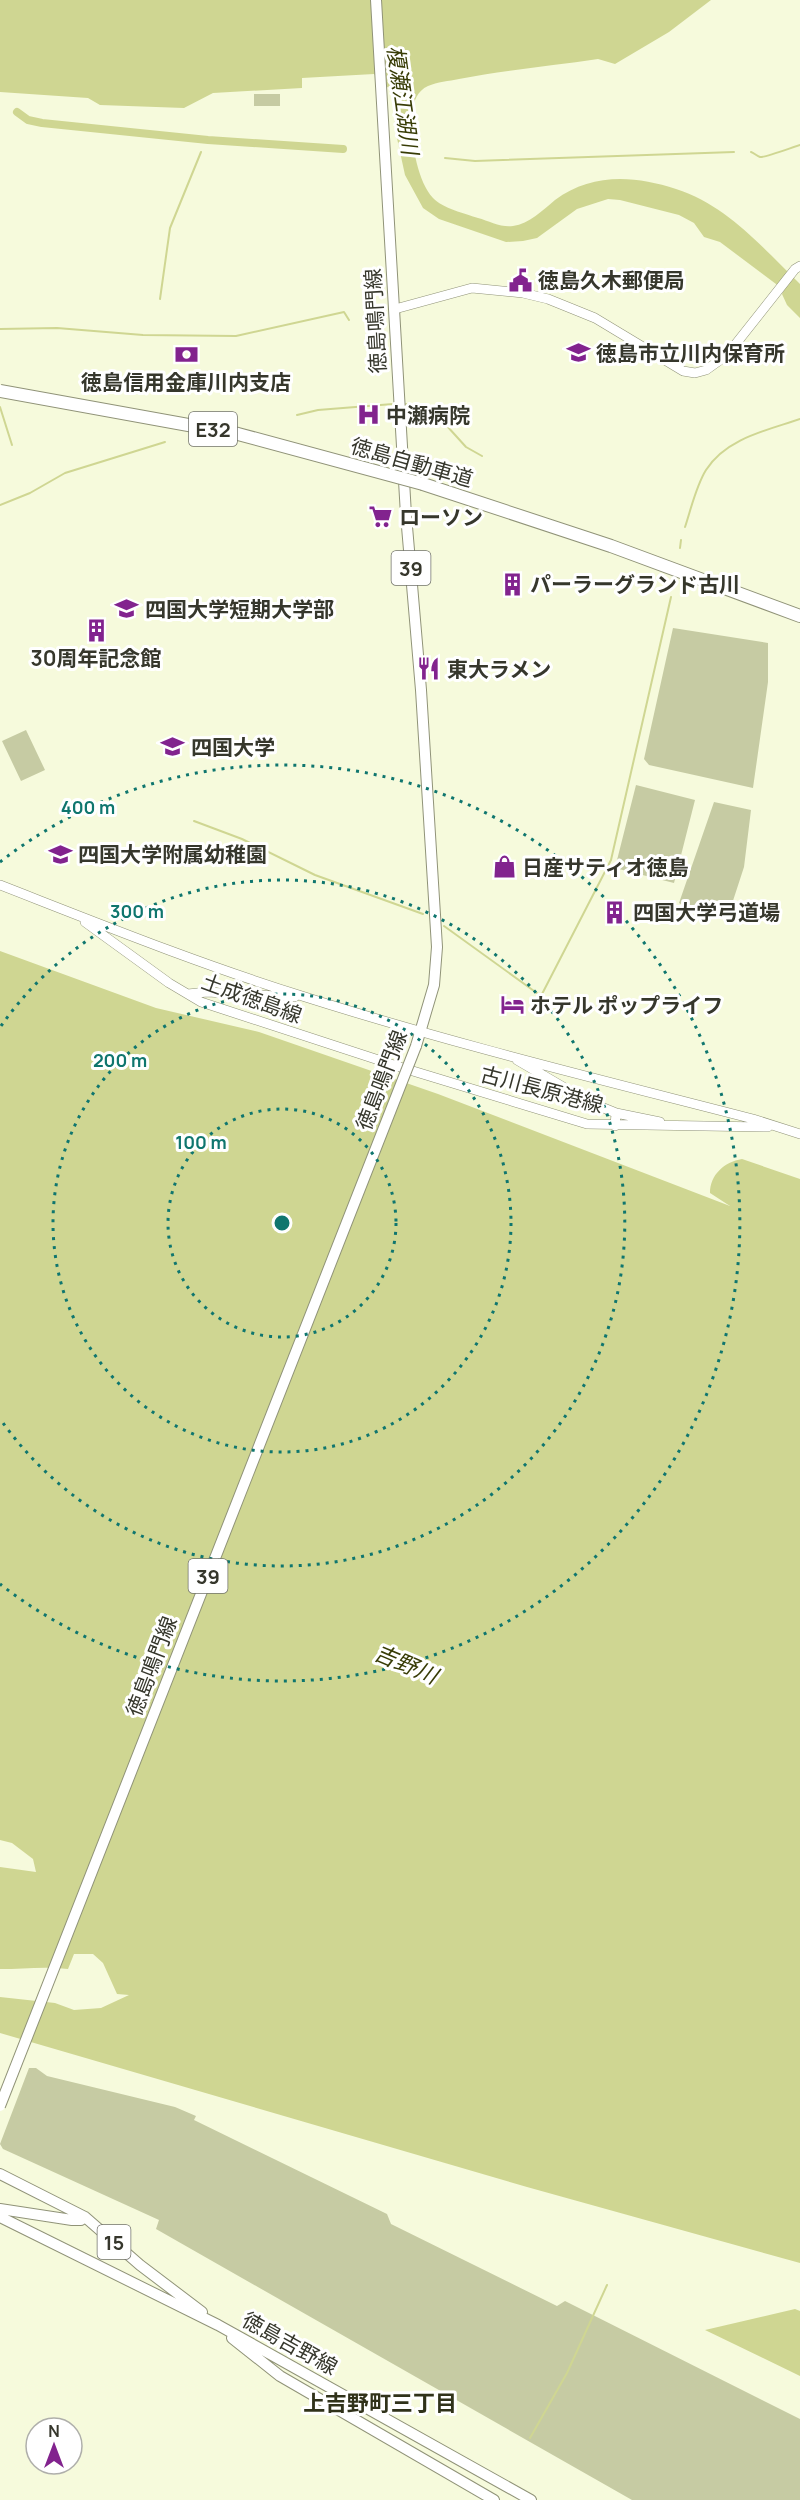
<svg xmlns="http://www.w3.org/2000/svg" width="800" height="2500" font-family="Manrope,'Noto Sans JP',sans-serif">
<style>
.green{fill:#c6cba3}
.water{fill:#cfd692}
.lines{fill:none;stroke-linecap:round;stroke-linejoin:round}
.stream{stroke:#cfd692;stroke-width:2}
.canal{stroke:#cfd692;stroke-width:8}
.secondary-casing{stroke:#909378;stroke-width:10}
.primary-casing{stroke:#909378;stroke-width:12}
.highway-casing{stroke:#909378;stroke-width:14}
.secondary{stroke:#fff;stroke-width:9}
.primary{stroke:#fff;stroke-width:10}
.highway{stroke:#fff;stroke-width:12}
.primary-bridge-casing{stroke:#909378;stroke-width:12;stroke-linecap:butt}
.highway-bridge-casing{stroke:#909378;stroke-width:14;stroke-linecap:butt}
.primary-bridge{stroke:#fff;stroke-width:10}
.highway-bridge{stroke:#fff;stroke-width:12}
.ring{fill:none;stroke:#0f766e;stroke-width:3;stroke-dasharray:3 6}
.labels{text-anchor:middle;dominant-baseline:central;stroke-width:6;stroke-linejoin:round;paint-order:stroke}
.shield{fill:#fff;stroke:#72736b;stroke-width:1.5}
.shield-label{font-size:20px;font-weight:bold;fill:#36372c}
.poi-label{font-size:21px;font-weight:bold;fill:#36372c;stroke:#fff;text-anchor:start}
.street-label{font-size:21px;fill:#36372c;stroke:#fff}
.water-label{font-size:22px;font-style:italic;fill:#383c06;stroke:#fff}
.neighbourhood-label{font-size:22px;font-weight:bold;fill:#30321a;stroke:#fff}
.centre{fill:#0f766e;stroke:#fff;stroke-width:3}
.ring-label{font-size:18px;text-anchor:middle;font-weight:bold;fill:#0f766e;stroke:#fff;stroke-width:6;stroke-linejoin:round;paint-order:stroke}
</style>
<rect width="100%" height="100%" fill="#f6fadc"/>
<!-- green -->
<path class="green" d="M254 94H280V106H254Z
M673 628 768 643V682L753 788 649 765 644 759Z
M26 730 45 770 21 781 2 741Z
M636 785 695 800 674 883 615 868Z
M714 802 751 810 744 867 729 913C713 916 692 911 679 903Z
M29 2068H36L47 2076 175 2107 196 2116 194 2120 387 2214 391 2224 557 2306 565 2301 800 2419V2500H632L156 2229 159 2220 3 2149 0 2144Z"/>
<!-- water -->
<path class="water" d="M0 0H711L669 32 615 64 598 59C552 66 505 70 459 79 449 81 437 82 428 86 417 91 414 101 412 112 410 135 416 180 433 198 442 208 466 214 478 218 489 221 502 228 513 226 529 224 543 210 555 200 591 173 634 175 676 189 728 206 762 247 800 284V318L787 305 782 294 784 290 720 242 704 237 694 223 679 215 620 200 608 199 577 209 537 238 523 241 506 242 439 219 423 208 405 175 395 129 393 89 387 87 374 74 302 78V88L213 93 184 108 100 105 88 98 0 92Z
M0 951 156 1008 259 1032 438 1094 730 1206 710 1193C710 1175 724 1162 742 1159L800 1179V2263L527 2187 0 2033V1997L55 2003 74 2010 101 2008 129 1995 117 1994 103 1963 93 1954H74L68 1969C45 1966 23 1969 0 1969V1867L36 1872 33 1859 12 1843 0 1840Z
M795 2309 800 2311V2376L705 2330Z"/>
<g class="lines">
<!-- stream -->
<path class="stream" d="M206 142 208 140
M751 152C754 153 757 156 760 157 764 158 793 147 800 145
M445 158 475 161 734 152
M160 299 170 228 201 152
M0 329 57 328 143 335 236 336 344 312 349 320
M406 404H427L466 447 482 456
M0 407 12 445
M297 415 318 410 393 404
M0 505 30 493 65 473 165 442
M685 527C691 509 696 486 706 470 726 438 768 430 800 419
M680 548 681 540
M673 584 674 578
M194 821 242 839 315 875 423 914
M444 926 541 996 611 860 671 597
M530 2438 567 2373 607 2285"/>
<!-- canal -->
<path class="canal" d="M17 112 28 120 42 123 208 140 343 149"/>
<defs>
<path id="secondary" d="M395 309 472 288 523 293 548 299 595 318 683 371 695 373 706 370 727 355 795 269 800 266
M0 885C100 924 199 964 302 996 450 1043 602 1080 753 1119L800 1134
M85 922 169 983 201 1002 403 1068 587 1124 768 1127
M188 994 207 992 295 997
M517 1060 589 1102 616 1113 615 1126
M616 1113 660 1122"/>
<path id="primary" d="M376 0 406 515 421 690 437 947 434 985 416 1046
M0 2174 85 2217 140 2265 202 2312
M0 2209 72 2220H81L85 2217
M0 2217 218 2325 531 2500
M232 2338 280 2376 494 2500"/>
<path id="highway" d="M423 484 611 546 800 616"/>
</defs>
<!-- secondary casing -->
<use href="#secondary" class="secondary-casing"/>
<!-- primary casing -->
<use href="#primary" class="primary-casing"/>
<!-- highway casing -->
<use href="#highway" class="highway-casing"/>
<!-- secondary -->
<use href="#secondary" class="secondary"/>
<!-- primary -->
<use href="#primary" class="primary"/>
<!-- highway -->
<use href="#highway" class="highway"/>
<defs>
<path id="primary-bridge" d="M0 2106 416 1046"/>
<path id="highway-bridge" d="M0 391 238 434 423 484"/>
</defs>
<!-- primary-bridge casing -->
<use href="#primary-bridge" class="primary-bridge-casing"/>
<!-- highway-bridge casing -->
<use href="#highway-bridge" class="highway-bridge-casing"/>
<!-- primary-bridge -->
<use href="#primary-bridge" class="primary-bridge"/>
<!-- highway-bridge -->
<use href="#highway-bridge" class="highway-bridge"/>
</g>
<!-- distance rings -->
<g class="ring">
<circle cx="282" cy="1223" r="114"/>
<circle cx="282" cy="1223" r="229"/>
<path d="M1 1026A343 343 0 1 1 1 1420"/>
<path d="M0 862A458 458 0 1 1 0 1584"/>
</g>
<!-- icons -->
<defs>
<symbol id="civic-bare" viewBox="-9 -9 18 18"><path d="M-.6-6.5H3V-4.5H.6V-3L4-1V1h2V6H-6V1h2V-1L-.6-3ZM-1.2 2.5V6h2.4V2.5Z" fill="#82238e" stroke="#fff" stroke-width="2.5" paint-order="stroke"/></symbol>
<symbol id="school-bare" viewBox="-9 -9 18 18"><path d="M0-5L7-2L0 1L-7-2ZM-4 1L0 2.5L4 1V4Q0 6-4 4Z" fill="#82238e" stroke="#fff" stroke-width="2.5" paint-order="stroke"/></symbol>
<symbol id="bank-bare" viewBox="-9 -9 18 18"><path d="M-6-4H6V4H-6ZM0-2.3a2.3 2.3 0 1 0 0 4.6a2.3 2.3 0 1 0 0-4.6Z" fill="#82238e" stroke="#fff" stroke-width="2.5" paint-order="stroke"/></symbol>
<symbol id="hospital-bare" viewBox="-9 -9 18 18"><path d="M-5-5h3v3.5h4V-5h3V5h-3V1.5h-4V5h-3Z" fill="#82238e" stroke="#fff" stroke-width="2.5" paint-order="stroke"/></symbol>
<symbol id="supermarket-bare" viewBox="-9 -9 18 18"><path d="M-6-5.5h2.5l.6 2H6L4.5 2H-2.5L-4.4-4H-6ZM-1.5 3.2a1.3 1.3 0 1 0 .1 0ZM3 3.2a1.3 1.3 0 1 0 .1 0Z" fill="#82238e" stroke="#fff" stroke-width="2.5" paint-order="stroke"/></symbol>
<symbol id="building-bare" viewBox="-9 -9 18 18"><path d="M-4-6H4V6H1V3H-1V6H-4ZM-2.5-4.3h1.7v1.8h-1.7ZM.8-4.3h1.7v1.8H.8ZM-2.5-1h1.7V.8h-1.7ZM.8-1h1.7V.8H.8Z" fill="#82238e" stroke="#fff" stroke-width="2.5" paint-order="stroke"/></symbol>
<symbol id="university-bare" viewBox="-9 -9 18 18"><path d="M0-5L7-2L0 1L-7-2ZM-4 1L0 2.5L4 1V4Q0 6-4 4Z" fill="#82238e" stroke="#fff" stroke-width="2.5" paint-order="stroke"/></symbol>
<symbol id="restaurant-bare" viewBox="-9 -9 18 18"><path d="M-5-6h1v4h1v-4h1v4h1v-4h1v5L-1.5 .5V6h-2V.5L-5-1ZM5-6V6H3V1.5H1.5Q1.5-4 5-6Z" fill="#82238e" stroke="#fff" stroke-width="2.5" paint-order="stroke"/></symbol>
<symbol id="shop-bare" viewBox="-9 -9 18 18"><path d="M-5-2.5h2.3a2.7 3.5 0 0 1 5.4 0H5L5.5 6h-11ZM-1.5-2.5h3a1.5 2.3 0 0 0-3 0Z" fill="#82238e" stroke="#fff" stroke-width="2.5" paint-order="stroke"/></symbol>
<symbol id="hotel-bare" viewBox="-9 -9 18 18"><path d="M-6-4.5h1.5V1H6V5H4.5V3h-9V5H-6ZM-4 0a1.8 1.8 0 1 1 3.6 0ZM.5 0V-2.5h3Q6-2.5 6 0Z" fill="#82238e" stroke="#fff" stroke-width="2.5" paint-order="stroke"/></symbol>
</defs>
<g fill-rule="evenodd">
<use href="#civic-bare" x="504" y="264" width="33" height="33"/>
<use href="#school-bare" x="562" y="336" width="33" height="33"/>
<use href="#bank-bare" x="170" y="338" width="33" height="33"/>
<use href="#hospital-bare" x="352" y="398" width="33" height="33"/>
<use href="#supermarket-bare" x="364" y="500" width="33" height="33"/>
<use href="#building-bare" x="496" y="568" width="33" height="33"/>
<use href="#university-bare" x="110" y="592" width="33" height="33"/>
<use href="#building-bare" x="80" y="614" width="33" height="33"/>
<use href="#restaurant-bare" x="412" y="652" width="33" height="33"/>
<use href="#university-bare" x="156" y="730" width="33" height="33"/>
<use href="#school-bare" x="44" y="838" width="33" height="33"/>
<use href="#shop-bare" x="488" y="850" width="33" height="33"/>
<use href="#building-bare" x="598" y="896" width="33" height="33"/>
<use href="#hotel-bare" x="496" y="988" width="33" height="33"/>
</g>
<g class="labels">
<!-- shield labels -->
<g class="shield">
<rect x="189" y="412" width="48" height="34" rx="4.5"/>
<rect x="391.5" y="551" width="39" height="34" rx="4.5"/>
<rect x="188.5" y="1559" width="39" height="34" rx="4.5"/>
<rect x="97.5" y="2225" width="33" height="34" rx="4.5"/>
</g>
<g class="shield-label">
<text x="213" y="429">E32</text>
<text x="411" y="568">39</text>
<text x="208" y="1576">39</text>
<text x="114" y="2242">15</text>
</g>
<!-- poi labels -->
<g class="poi-label">
<text x="538" y="280">徳島久木郵便局</text>
<text x="596" y="353">徳島市立川内保育所</text>
<text x="186" y="382" text-anchor="middle">徳島信用金庫川内支店</text>
<text x="386" y="415">中瀬病院</text>
<text x="399" y="517">ローソン</text>
<text x="530" y="584">パーラーグランド古川</text>
<text x="145" y="609">四国大学短期大学部</text>
<text x="96" y="658" text-anchor="middle">30周年記念館</text>
<text x="447" y="669">東大ラメン</text>
<text x="191" y="747">四国大学</text>
<text x="78" y="854">四国大学附属幼稚園</text>
<text x="522" y="867">日産サティオ徳島</text>
<text x="633" y="912">四国大学弓道場</text>
<text x="530" y="1005">ホテル ポップライフ</text>
</g>
<!-- street labels -->
<g class="street-label">
<text transform="translate(375 321) rotate(-93)">徳島鳴門線</text>
<text transform="translate(412 462) rotate(16)">徳島自動車道</text>
<text transform="translate(252 998) rotate(20)">土成徳島線</text>
<text transform="translate(381 1080) rotate(-69)">徳島鳴門線</text>
<text transform="translate(542 1089) rotate(15)">古川長原港線</text>
<text transform="translate(151 1666) rotate(-69)">徳島鳴門線</text>
<text transform="translate(290 2343) rotate(29)">徳島吉野線</text>
</g>
<!-- water labels -->
<g class="water-label">
<text transform="translate(403 100) rotate(82)">榎瀬江湖川</text>
<text transform="translate(406 1664) rotate(23)">吉野川</text>
</g>
<!-- neighbourhood labels -->
<g class="neighbourhood-label">
<text x="380" y="2403">上吉野町三丁目</text>
</g>
</g>
<circle cx="282" cy="1223" r="9" class="centre"/>
<g class="ring-label">
<text x="88" y="814">400 m</text>
<text x="137" y="918">300 m</text>
<text x="120" y="1067">200 m</text>
<text x="201" y="1149">100 m</text>
</g>
<!-- north arrow -->
<g transform="translate(54 2446)"><circle r="28" fill="#ffffff" stroke="#afafab" stroke-width="1.5"/>
<path d="M0-4.5L10 22L0 15L-10 22Z" fill="#82238e"/>
<text y="-9" font-size="16" font-weight="bold" text-anchor="middle" fill="#36372c">N</text>
</g>
</svg>
